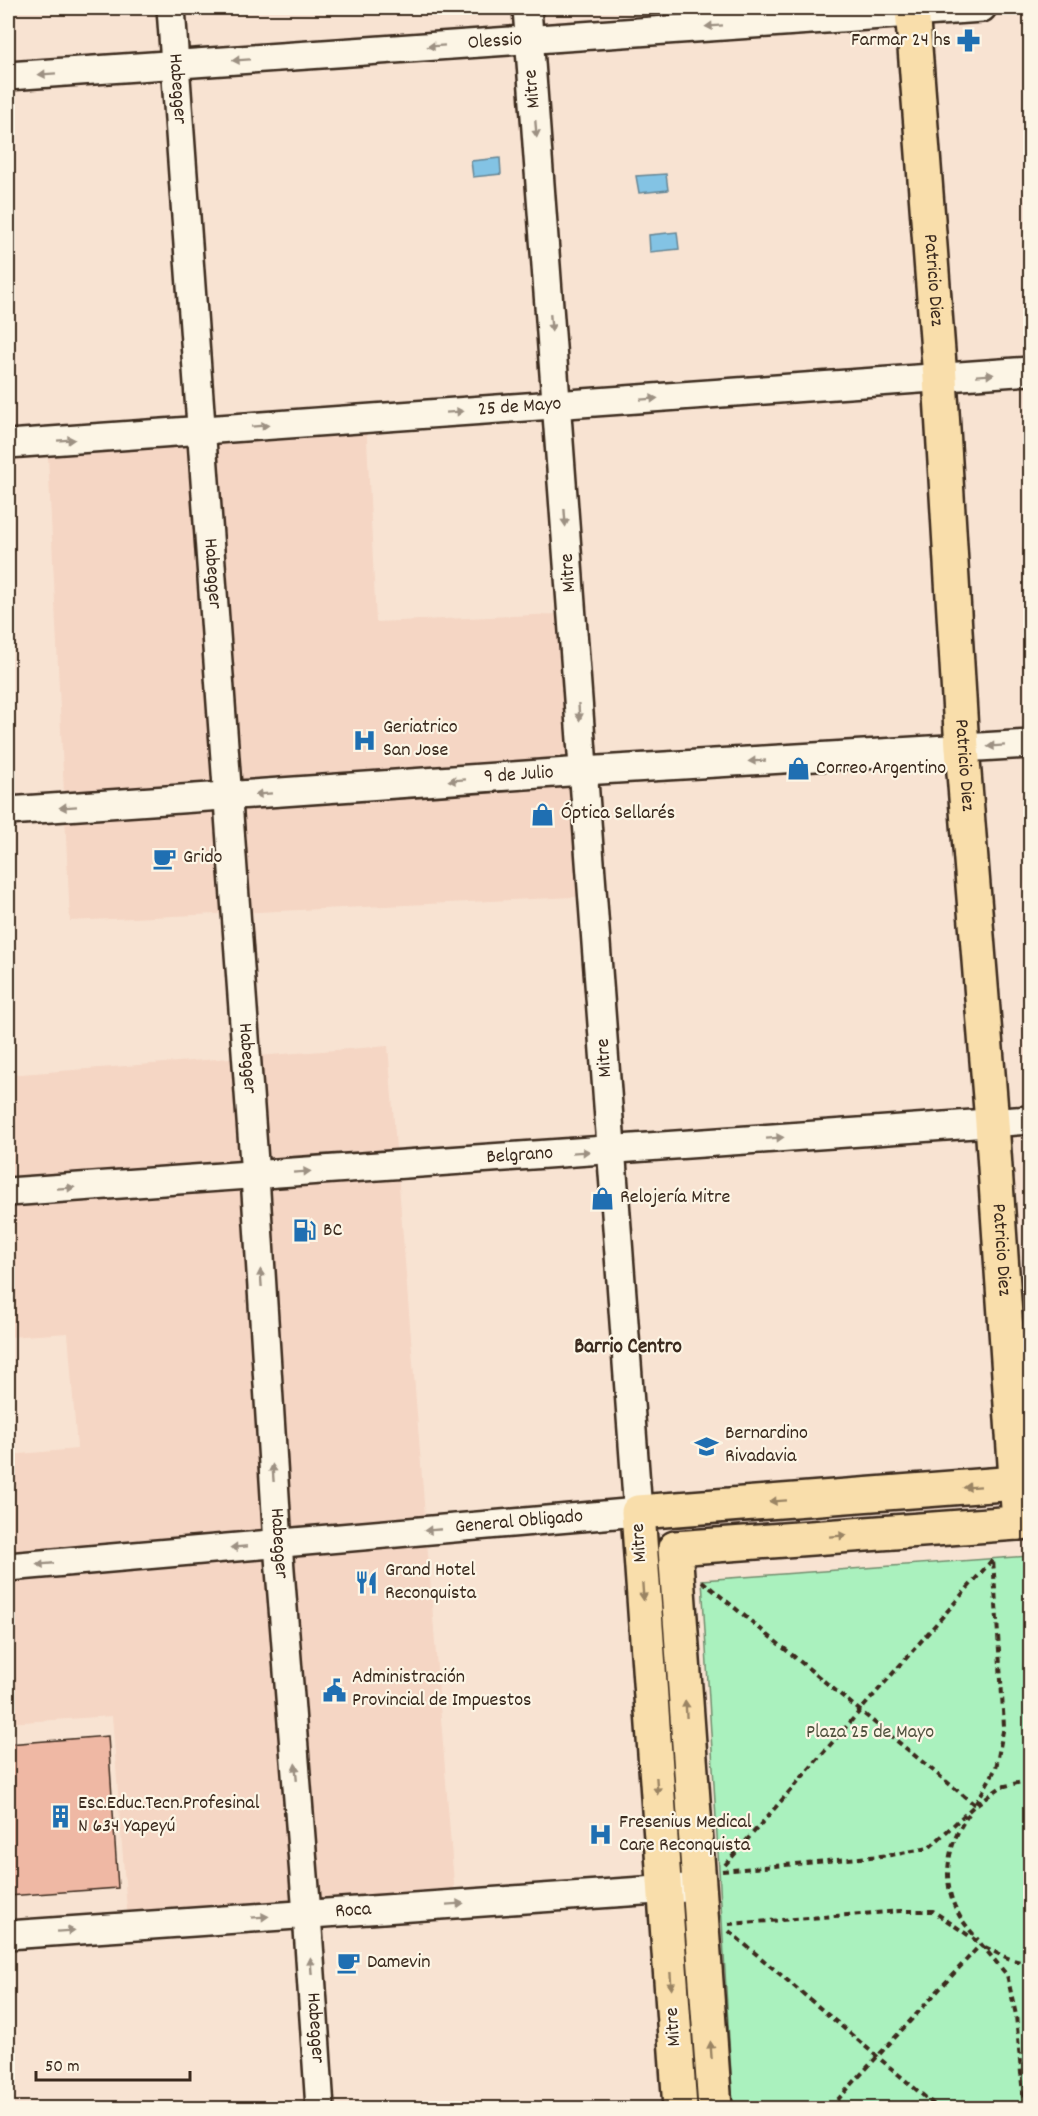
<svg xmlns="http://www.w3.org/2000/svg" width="1038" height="2116" font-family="Dekko,sans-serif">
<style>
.built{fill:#f5d6c4}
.green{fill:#aaf1be;stroke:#728e6e;stroke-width:1.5}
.water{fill:#83c3e4;stroke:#668695;stroke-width:1.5}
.building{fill:#efb8a4;stroke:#3b2a1e;stroke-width:1.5}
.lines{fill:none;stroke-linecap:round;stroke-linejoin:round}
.minor-casing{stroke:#3b2a1e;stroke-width:32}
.major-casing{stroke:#3b2a1e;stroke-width:38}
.path{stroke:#3b2a1e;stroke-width:4;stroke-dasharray:6 4.5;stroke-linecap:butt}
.minor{stroke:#fcf5e5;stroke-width:27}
.major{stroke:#f9deab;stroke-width:33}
.oneway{fill:#9c9082}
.oneway2{fill:#9a8464}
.labels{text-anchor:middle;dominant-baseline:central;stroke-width:4.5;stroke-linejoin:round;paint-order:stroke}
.poi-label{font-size:20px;fill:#3b2a1e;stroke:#fcf5e5;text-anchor:start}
.street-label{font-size:20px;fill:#3b2a1e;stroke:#fcf5e5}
.park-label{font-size:20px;fill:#51523e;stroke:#fcf5e5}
.neighbourhood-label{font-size:21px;font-weight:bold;fill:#3b2a1e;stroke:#fcf5e5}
</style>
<rect width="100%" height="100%" fill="#f8e3d2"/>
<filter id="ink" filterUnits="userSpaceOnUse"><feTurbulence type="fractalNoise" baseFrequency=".0167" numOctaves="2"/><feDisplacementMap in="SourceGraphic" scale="12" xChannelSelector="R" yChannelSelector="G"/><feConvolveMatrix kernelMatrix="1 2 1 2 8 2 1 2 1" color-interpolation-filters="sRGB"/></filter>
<g filter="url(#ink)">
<!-- built -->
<path class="built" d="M366 419 376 622 580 613 594 896 70 921 47 434Z
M388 1046 455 1896 128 1922 112 1716 8 1723V1455L77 1449 68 1333 8 1337V1075Z"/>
<!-- green -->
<path class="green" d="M1030 1556V2108H733L702 1580Z"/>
<!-- water -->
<path class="water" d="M500 158 501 174 473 177 471 161Z
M666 174 668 190 639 193 636 176Z
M677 232 679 249 650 252 649 235Z"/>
<!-- building -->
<path class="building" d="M108 1736 118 1888 8 1896V1744Z"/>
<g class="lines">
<defs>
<g id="minor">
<path id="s1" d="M171 8 255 1176 278 1544 307 1914 320 2108"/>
<path id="s2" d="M8 76 982 8"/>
<path id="s3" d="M8 444 1030 371"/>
<path id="s4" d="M8 811 583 771 1030 744"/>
<path id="s5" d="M8 1192 1030 1120"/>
<path id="s6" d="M8 1567 638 1512 527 8"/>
<path id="s7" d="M8 1935 686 1888"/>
</g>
<g id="major">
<path id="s8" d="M912 8 940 378 962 748 992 1123 1019 1523"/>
<path d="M680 2108 638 1512 1030 1482"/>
<path d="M715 2108 675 1548 1030 1522"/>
</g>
</defs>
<!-- minor casing -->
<use href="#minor" class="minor-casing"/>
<!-- major casing -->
<use href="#major" class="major-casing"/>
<!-- path -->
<path class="path" d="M702 1581 975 1805
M977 1804 1001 1787 1030 1780
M969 1814C948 1842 940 1881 958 1913 963 1923 971 1931 978 1940
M725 1865 993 1559
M722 1871 891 1855 929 1848 975 1805 996 1768 1004 1726 993 1559
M729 1924 901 1911H933L981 1944 1007 1975 1016 2015 1024 2108
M729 1931 938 2108
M985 1947C999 1954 1015 1963 1030 1963
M830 2108 981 1944"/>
<!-- minor -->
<use href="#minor" class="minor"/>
<!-- major -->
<use href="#major" class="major"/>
</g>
<!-- one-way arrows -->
<defs><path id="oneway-solid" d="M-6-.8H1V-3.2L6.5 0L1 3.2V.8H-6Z" transform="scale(1.5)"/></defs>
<g class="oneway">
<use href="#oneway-solid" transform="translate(714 26) rotate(176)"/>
<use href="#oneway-solid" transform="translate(436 46) rotate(176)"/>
<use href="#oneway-solid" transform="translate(241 60) rotate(176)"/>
<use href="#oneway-solid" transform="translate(47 74) rotate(176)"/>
<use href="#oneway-solid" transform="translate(536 129) rotate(85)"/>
<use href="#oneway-solid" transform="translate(551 323) rotate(85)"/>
<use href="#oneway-solid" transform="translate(985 375) rotate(-4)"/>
<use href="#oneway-solid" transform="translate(649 399) rotate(-4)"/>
<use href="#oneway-solid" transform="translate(455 412) rotate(-4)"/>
<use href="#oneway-solid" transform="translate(260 426) rotate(-4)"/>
<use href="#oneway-solid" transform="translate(66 440) rotate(-4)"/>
<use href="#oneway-solid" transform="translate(565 518) rotate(86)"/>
<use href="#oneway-solid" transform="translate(579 712) rotate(86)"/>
<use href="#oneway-solid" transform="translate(996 746) rotate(176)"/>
<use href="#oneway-solid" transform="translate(757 761) rotate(177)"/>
<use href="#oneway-solid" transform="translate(457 780) rotate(176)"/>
<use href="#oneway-solid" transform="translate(263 794) rotate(176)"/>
<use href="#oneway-solid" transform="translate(68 807) rotate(176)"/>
<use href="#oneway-solid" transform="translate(775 1138) rotate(-4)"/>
<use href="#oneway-solid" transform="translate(581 1152) rotate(-4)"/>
<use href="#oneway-solid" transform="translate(302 1172) rotate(-4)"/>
<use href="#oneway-solid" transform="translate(66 1188) rotate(-4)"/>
<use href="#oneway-solid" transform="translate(261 1278) rotate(-94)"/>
<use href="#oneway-solid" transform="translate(273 1473) rotate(-94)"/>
<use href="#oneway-solid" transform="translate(433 1530) rotate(175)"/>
<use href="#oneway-solid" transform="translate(239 1547) rotate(175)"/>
<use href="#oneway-solid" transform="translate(45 1564) rotate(175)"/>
<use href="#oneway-solid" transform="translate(296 1772) rotate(-95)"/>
<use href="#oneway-solid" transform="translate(455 1904) rotate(-4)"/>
<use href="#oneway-solid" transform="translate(260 1917) rotate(-4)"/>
<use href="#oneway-solid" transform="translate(66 1931) rotate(-4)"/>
<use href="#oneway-solid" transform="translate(311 1966) rotate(-94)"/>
</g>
<g class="oneway2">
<use href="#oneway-solid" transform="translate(972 1487) rotate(176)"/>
<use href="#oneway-solid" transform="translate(778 1501) rotate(176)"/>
<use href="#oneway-solid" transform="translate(838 1536) rotate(-4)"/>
<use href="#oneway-solid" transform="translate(643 1592) rotate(86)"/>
<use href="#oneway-solid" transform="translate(686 1709) rotate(-94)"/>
<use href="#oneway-solid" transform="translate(657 1786) rotate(86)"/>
<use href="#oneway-solid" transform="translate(671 1981) rotate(86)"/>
<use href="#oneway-solid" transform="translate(711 2050) rotate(-94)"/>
</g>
</g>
<!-- icons -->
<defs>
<symbol id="pharmacy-bare" viewBox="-9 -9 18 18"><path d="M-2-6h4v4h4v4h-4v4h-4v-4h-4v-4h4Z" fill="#1f6fb2" stroke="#fcf5e5" stroke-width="2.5" paint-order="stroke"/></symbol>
<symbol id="hospital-bare" viewBox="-9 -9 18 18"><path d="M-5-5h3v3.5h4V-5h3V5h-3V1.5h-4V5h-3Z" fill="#1f6fb2" stroke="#fcf5e5" stroke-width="2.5" paint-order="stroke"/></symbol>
<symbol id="shop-bare" viewBox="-9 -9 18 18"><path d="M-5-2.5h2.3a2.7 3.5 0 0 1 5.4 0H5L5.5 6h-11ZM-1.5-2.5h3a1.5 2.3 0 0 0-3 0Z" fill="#1f6fb2" stroke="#fcf5e5" stroke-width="2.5" paint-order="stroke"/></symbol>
<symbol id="cafe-bare" viewBox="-9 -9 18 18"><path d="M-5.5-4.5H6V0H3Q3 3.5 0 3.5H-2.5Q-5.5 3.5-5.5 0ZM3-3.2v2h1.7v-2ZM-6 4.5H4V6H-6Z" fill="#1f6fb2" stroke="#fcf5e5" stroke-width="2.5" paint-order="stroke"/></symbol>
<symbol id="fuel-bare" viewBox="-9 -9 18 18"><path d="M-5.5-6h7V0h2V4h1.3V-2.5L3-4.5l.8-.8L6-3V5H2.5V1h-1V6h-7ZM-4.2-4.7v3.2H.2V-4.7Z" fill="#1f6fb2" stroke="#fcf5e5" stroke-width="2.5" paint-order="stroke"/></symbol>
<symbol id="school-bare" viewBox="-9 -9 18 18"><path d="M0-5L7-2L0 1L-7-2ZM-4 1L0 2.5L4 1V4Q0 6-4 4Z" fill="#1f6fb2" stroke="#fcf5e5" stroke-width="2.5" paint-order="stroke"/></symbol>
<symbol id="restaurant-bare" viewBox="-9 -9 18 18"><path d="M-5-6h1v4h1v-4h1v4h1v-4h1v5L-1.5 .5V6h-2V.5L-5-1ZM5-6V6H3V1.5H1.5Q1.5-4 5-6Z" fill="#1f6fb2" stroke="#fcf5e5" stroke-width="2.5" paint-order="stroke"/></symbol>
<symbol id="civic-bare" viewBox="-9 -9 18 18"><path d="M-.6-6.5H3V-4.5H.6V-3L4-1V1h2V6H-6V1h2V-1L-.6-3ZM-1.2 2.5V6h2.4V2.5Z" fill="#1f6fb2" stroke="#fcf5e5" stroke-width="2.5" paint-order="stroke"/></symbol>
<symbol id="building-bare" viewBox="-9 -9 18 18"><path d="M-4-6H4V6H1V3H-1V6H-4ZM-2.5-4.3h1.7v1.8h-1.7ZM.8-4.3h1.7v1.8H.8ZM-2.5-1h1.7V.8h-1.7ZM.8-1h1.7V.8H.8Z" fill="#1f6fb2" stroke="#fcf5e5" stroke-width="2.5" paint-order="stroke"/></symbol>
</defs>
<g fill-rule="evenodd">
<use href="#pharmacy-bare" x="952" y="24" width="33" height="33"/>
<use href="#hospital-bare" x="348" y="724" width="33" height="33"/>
<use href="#shop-bare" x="782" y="752" width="33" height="33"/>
<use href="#shop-bare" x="526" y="798" width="33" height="33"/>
<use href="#cafe-bare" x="148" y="842" width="33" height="33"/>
<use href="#shop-bare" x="586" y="1182" width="33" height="33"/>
<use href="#fuel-bare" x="288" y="1214" width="33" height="33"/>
<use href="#school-bare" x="690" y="1430" width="33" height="33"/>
<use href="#restaurant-bare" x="350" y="1566" width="33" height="33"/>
<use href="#civic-bare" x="318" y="1674" width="33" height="33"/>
<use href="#building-bare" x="44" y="1800" width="33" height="33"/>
<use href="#hospital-bare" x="584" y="1818" width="33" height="33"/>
<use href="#cafe-bare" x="332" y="1946" width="33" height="33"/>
</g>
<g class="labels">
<!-- poi labels -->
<g class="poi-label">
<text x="951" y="41" text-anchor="end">Farmar 24 hs</text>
<text x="383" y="728">Geriatrico<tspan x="383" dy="23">San Jose</tspan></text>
<text x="816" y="769">Correo Argentino</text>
<text x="561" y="814">Óptica Sellarés</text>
<text x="183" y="858">Grido</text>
<text x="620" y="1198">Relojería Mitre</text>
<text x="323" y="1231">BC</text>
<text x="725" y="1434">Bernardino<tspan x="725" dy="23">Rivadavia</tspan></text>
<text x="385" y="1571">Grand Hotel<tspan x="385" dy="23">Reconquista</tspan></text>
<text x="352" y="1678">Administración<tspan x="352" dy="23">Provincial de Impuestos</tspan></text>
<text x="78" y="1804">Esc.Educ.Tecn.Profesinal<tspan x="78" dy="23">N 634 Yapeyú</tspan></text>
<text x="619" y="1823">Fresenius Medical<tspan x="619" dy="23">Care Reconquista</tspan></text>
<text x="367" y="1963">Damevin</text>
</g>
<!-- street labels -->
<g class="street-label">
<text stroke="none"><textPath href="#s2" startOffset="488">Olessio</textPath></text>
<text stroke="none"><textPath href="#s1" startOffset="81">Habegger</textPath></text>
<text transform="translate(533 89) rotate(-95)">Mitre</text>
<text stroke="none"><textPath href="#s8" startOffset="273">Patricio Diez</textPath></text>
<text stroke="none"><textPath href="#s3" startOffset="513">25 de Mayo</textPath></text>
<text stroke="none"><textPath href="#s1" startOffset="567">Habegger</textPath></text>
<text transform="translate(569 573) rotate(-94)">Mitre</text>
<text stroke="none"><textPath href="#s8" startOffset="759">Patricio Diez</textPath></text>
<text stroke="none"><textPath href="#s4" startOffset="512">9 de Julio</textPath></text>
<text stroke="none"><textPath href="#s1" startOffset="1053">Habegger</textPath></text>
<text transform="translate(605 1058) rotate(-94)">Mitre</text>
<text stroke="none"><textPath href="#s5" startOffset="513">Belgrano</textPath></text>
<text stroke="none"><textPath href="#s8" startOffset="1245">Patricio Diez</textPath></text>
<text stroke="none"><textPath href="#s6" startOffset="513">General Obligado</textPath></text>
<text stroke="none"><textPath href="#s1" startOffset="1539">Habegger</textPath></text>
<text transform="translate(640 1543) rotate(-94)">Mitre</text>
<text stroke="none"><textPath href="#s7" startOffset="346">Roca</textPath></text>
<text stroke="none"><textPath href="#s1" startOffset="2025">Habegger</textPath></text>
<text transform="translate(674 2027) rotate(-94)">Mitre</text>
</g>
<!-- park labels -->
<g class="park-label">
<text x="870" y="1733">Plaza 25 de Mayo</text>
</g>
<!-- neighbourhood labels -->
<g class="neighbourhood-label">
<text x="628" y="1348">Barrio Centro</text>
</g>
</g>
<!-- margin -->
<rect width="1038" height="2116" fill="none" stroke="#fcf5e5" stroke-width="30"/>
<rect x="15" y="15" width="1008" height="2086" fill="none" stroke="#3b2a1e" stroke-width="2" filter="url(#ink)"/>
<!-- scale -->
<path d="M36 2071v9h154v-9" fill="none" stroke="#3b2a1e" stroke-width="3"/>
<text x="45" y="2071" font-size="18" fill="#3b2a1e" stroke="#fcf5e5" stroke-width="4.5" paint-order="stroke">50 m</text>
</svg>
